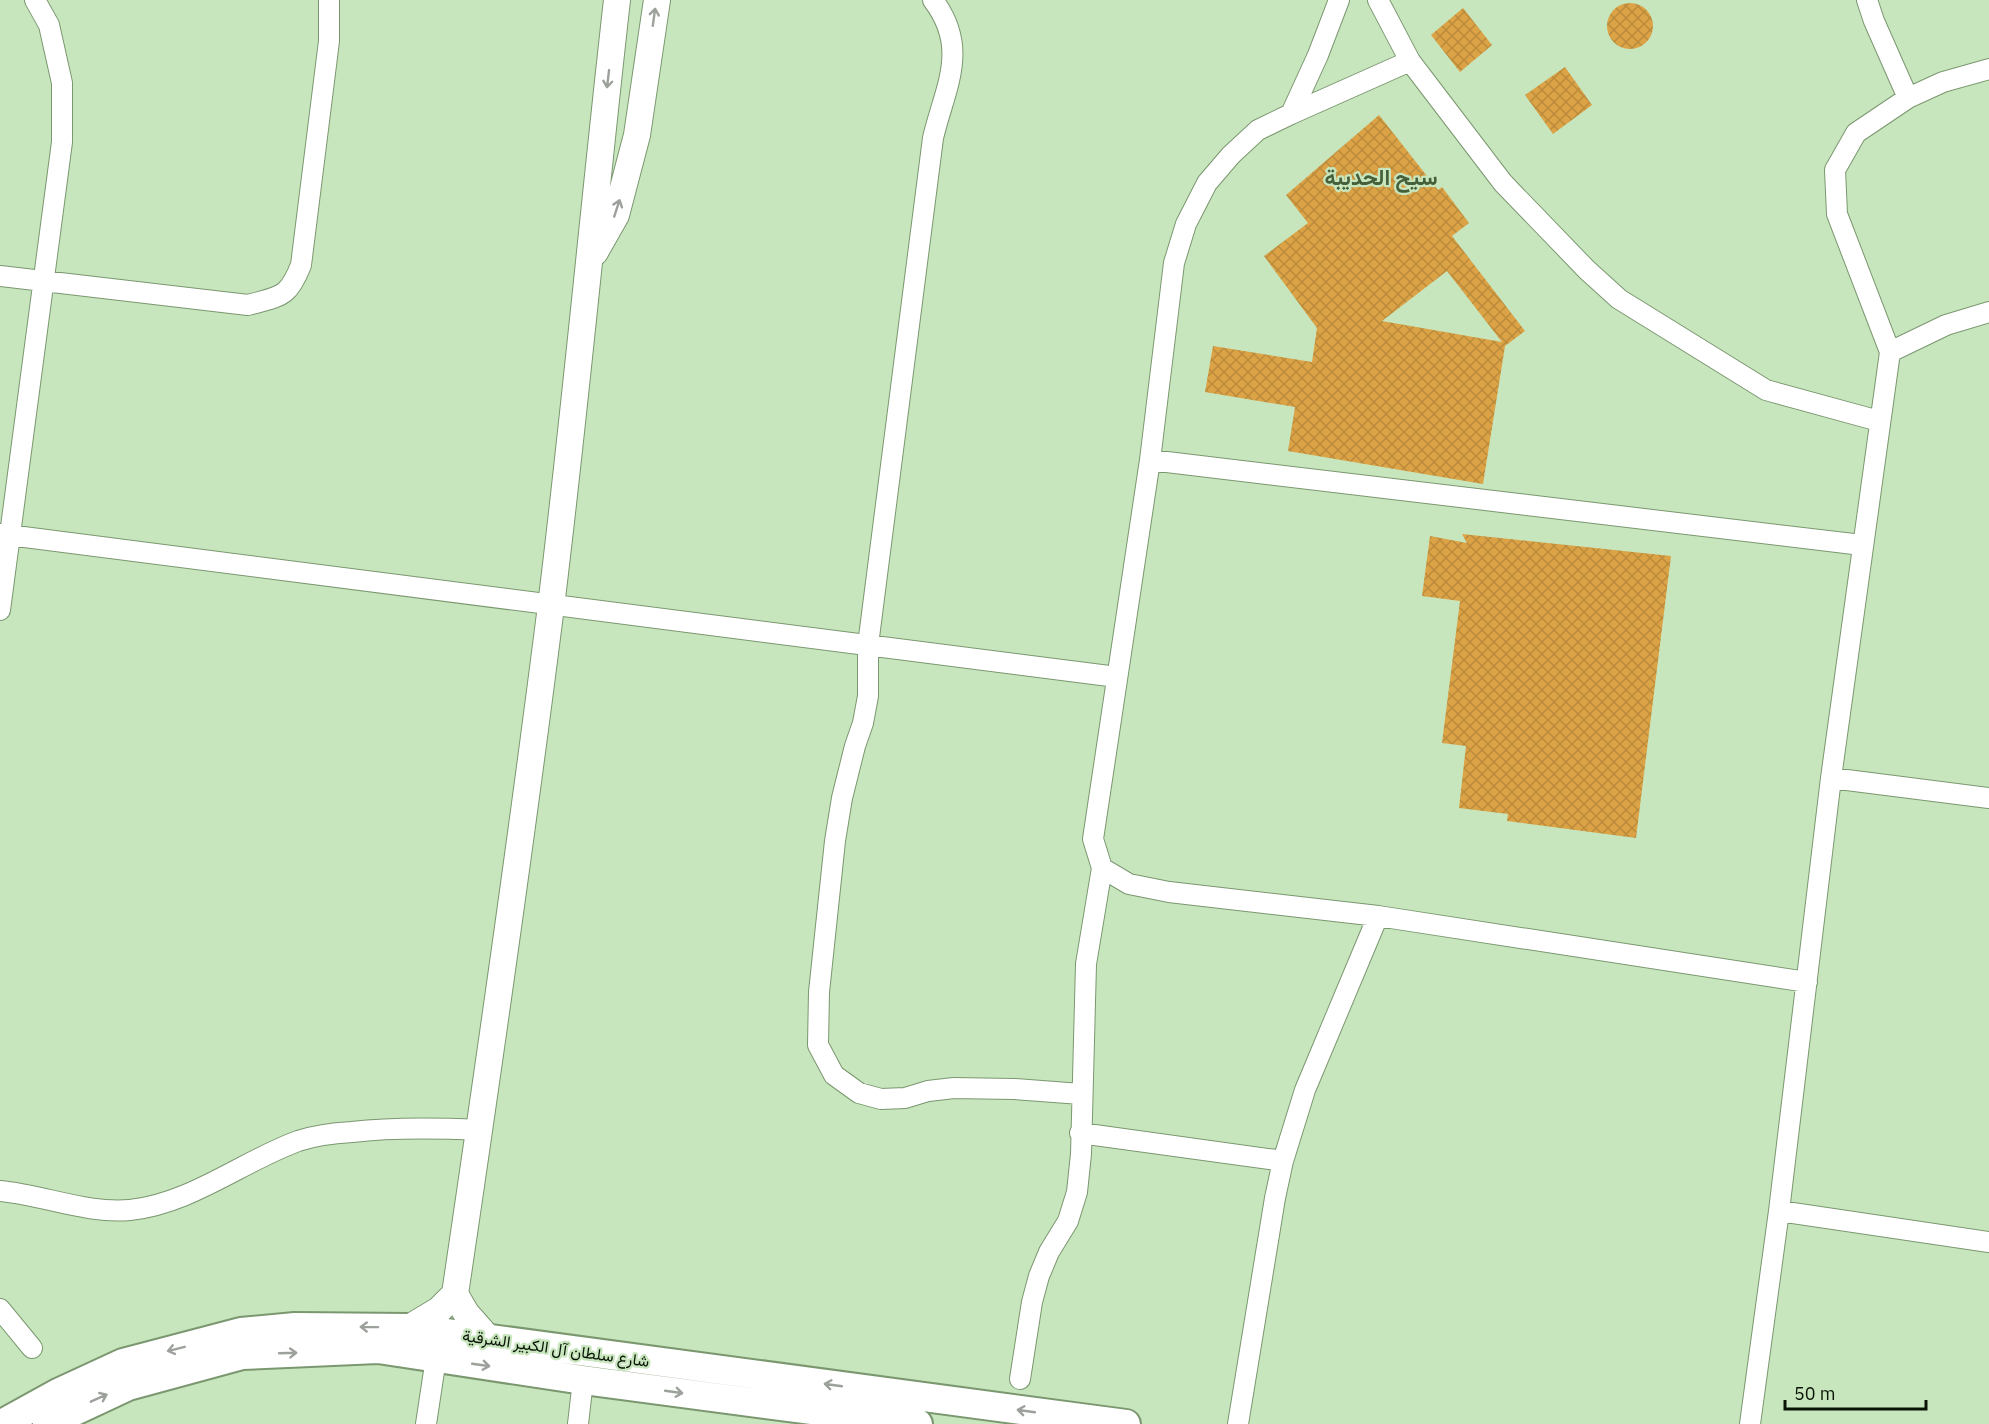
<svg xmlns="http://www.w3.org/2000/svg" width="1989" height="1424" font-family="'IBM Plex Sans',Vazirmatn,sans-serif">
<style>
.building{fill:url(#building-cross-hatch);fill-rule:evenodd}
.lines{fill:none;stroke-linecap:round;stroke-linejoin:round}
.minor-casing{stroke:#7b9770;stroke-width:22}
.tertiary-casing{stroke:#7b9770;stroke-width:28}
.secondary-casing{stroke:#7b9770;stroke-width:32}
.minor{stroke:#fff;stroke-width:20}
.tertiary{stroke:#fff;stroke-width:26}
.secondary{stroke:#fff;stroke-width:28}
.oneway{stroke:#9da19b}
.labels{text-anchor:middle;dominant-baseline:central;stroke-width:4.5;stroke-linejoin:round;paint-order:stroke}
.street-label{font-size:16px;fill:#0a1406;stroke:#c8e6bd}
.district-label{font-size:22px;font-weight:bold;fill:#465f3b;stroke:#c8e6bd}
</style>
<defs>
<pattern id="building-cross-hatch" width="8" height="8" patternUnits="userSpaceOnUse" patternTransform="scale(1.5)"><rect width="8" height="8" fill="#dba345"/><path d="M0 0l8 8M0 8l8-8" fill="none" stroke="#bb8b3b"/></pattern>
</defs>
<rect width="100%" height="100%" fill="#c8e6bd"/>
<!-- building -->
<path class="building" d="M1607 26a23 23 0 1 1 46 0a23 23 0 1 1-46 0Z
M1463 8 1492 45 1460 72 1431 35Z
M1565 67 1592 105 1553 134 1525 95Z
M1379 115 1438 190 1442 187 1469 223 1452 236 1525 331 1505 346 1483 484 1288 451 1295 407 1205 392 1213 346 1312 362 1317 328 1264 256 1308 223 1286 195ZM1447 271 1502 342 1382 321Z
M1462 534 1671 556 1636 838 1507 821 1508 814 1459 808 1466 746 1442 743 1460 601 1422 596 1430 536 1467 543Z"/>
<g class="lines">
<defs>
<path id="minor" d="M933 0C970 49 945 87 933 138L868 645V696L863 723 855 746 842 798 835 841 819 992 818 1045 834 1075 859 1093 881 1099 905 1098 928 1091 954 1088 1014 1089 1081 1094
M1378 0 1410 61 1503 183 1587 270 1619 299 1766 390 1879 421
M1867 0 1874 21 1908 98
M1291 114 1318 55 1339 0
M0 276 248 305C281 296 288 298 301 265L329 41V0
M1890 352 1946 325 1989 312
M1150 460 1862 545
M0 534 1117 677
M0 610 62 142V83L49 25 35 0
M1831 778 1989 798
M1102 868 1129 884 1169 892 1378 916 1807 982
M1080 1133 1283 1161
M0 1191C43 1195 87 1214 130 1210 190 1204 243 1161 298 1141 316 1135 334 1133 352 1132 395 1127 437 1128 479 1130
M1779 1211 1989 1242
M0 1309 32 1348
M1020 1379 1032 1302 1039 1276 1049 1252 1068 1221 1077 1192 1081 1154 1086 964 1102 868 1093 839 1150 460 1174 263 1186 224 1207 183 1231 155 1258 130 1291 114 1410 61
M426 1424 436 1358
M578 1424 583 1380
M1238 1424 1275 1198 1283 1161 1305 1090 1378 916
M1750 1424 1779 1211 1831 778 1890 352 1837 214 1835 170 1856 133 1908 98 1943 82 1989 69"/>
<path id="tertiary" d="M595 252 616 215 637 135 657 0
M455 1294 466 1313 488 1338
M409 1328 439 1310 455 1294C489 1065 522 835 551 606 576 404 594 202 617 0"/>
<path id="secondary" d="M2 1424 58 1393 123 1363 241 1332 295 1327 409 1328 1126 1424
M47 1424 128 1386 242 1355 378 1349 583 1380 918 1424"/>
</defs>
<!-- minor casing -->
<use href="#minor" class="minor-casing"/>
<!-- tertiary casing -->
<use href="#tertiary" class="tertiary-casing"/>
<!-- secondary casing -->
<use href="#secondary" class="secondary-casing"/>
<!-- minor -->
<use href="#minor" class="minor"/>
<!-- tertiary -->
<use href="#tertiary" class="tertiary"/>
<!-- secondary -->
<use href="#secondary" class="secondary"/>
</g>
<!-- one-way arrows -->
<defs><path id="oneway-shaft" d="M-6 0H5M1.5-3L5.5 0L1.5 3" fill="none" stroke-width="1.6" stroke-linecap="round" stroke-linejoin="round" transform="scale(1.5)"/></defs>
<g class="oneway">
<use href="#oneway-shaft" transform="translate(654 17) rotate(-82)"/>
<use href="#oneway-shaft" transform="translate(608 79) rotate(97)"/>
<use href="#oneway-shaft" transform="translate(617 208) rotate(-72)"/>
<use href="#oneway-shaft" transform="translate(369 1327) rotate(-179)"/>
<use href="#oneway-shaft" transform="translate(176 1349) rotate(166)"/>
<use href="#oneway-shaft" transform="translate(288 1353) rotate(-2)"/>
<use href="#oneway-shaft" transform="translate(481 1365) rotate(8)"/>
<use href="#oneway-shaft" transform="translate(833 1385) rotate(-172)"/>
<use href="#oneway-shaft" transform="translate(674 1392) rotate(8)"/>
<use href="#oneway-shaft" transform="translate(99 1398) rotate(-24)"/>
<use href="#oneway-shaft" transform="translate(1026 1411) rotate(-172)"/>
</g>
<g class="labels">
<!-- street labels -->
<g class="street-label">
<text transform="translate(556 1348) rotate(8)">شارع سلطان آل الكبير الشرقية</text>
</g>
<!-- district labels -->
<g class="district-label">
<text x="1381" y="176">سيح الحديبة</text>
</g>
</g>
<!-- scale -->
<path d="M1785 1400v9h141v-9" fill="none" stroke="#0a1406" stroke-width="3"/>
<text x="1794" y="1400" font-size="18" fill="#0a1406" stroke="#c8e6bd" stroke-width="4.5" paint-order="stroke">50 m</text>
</svg>
